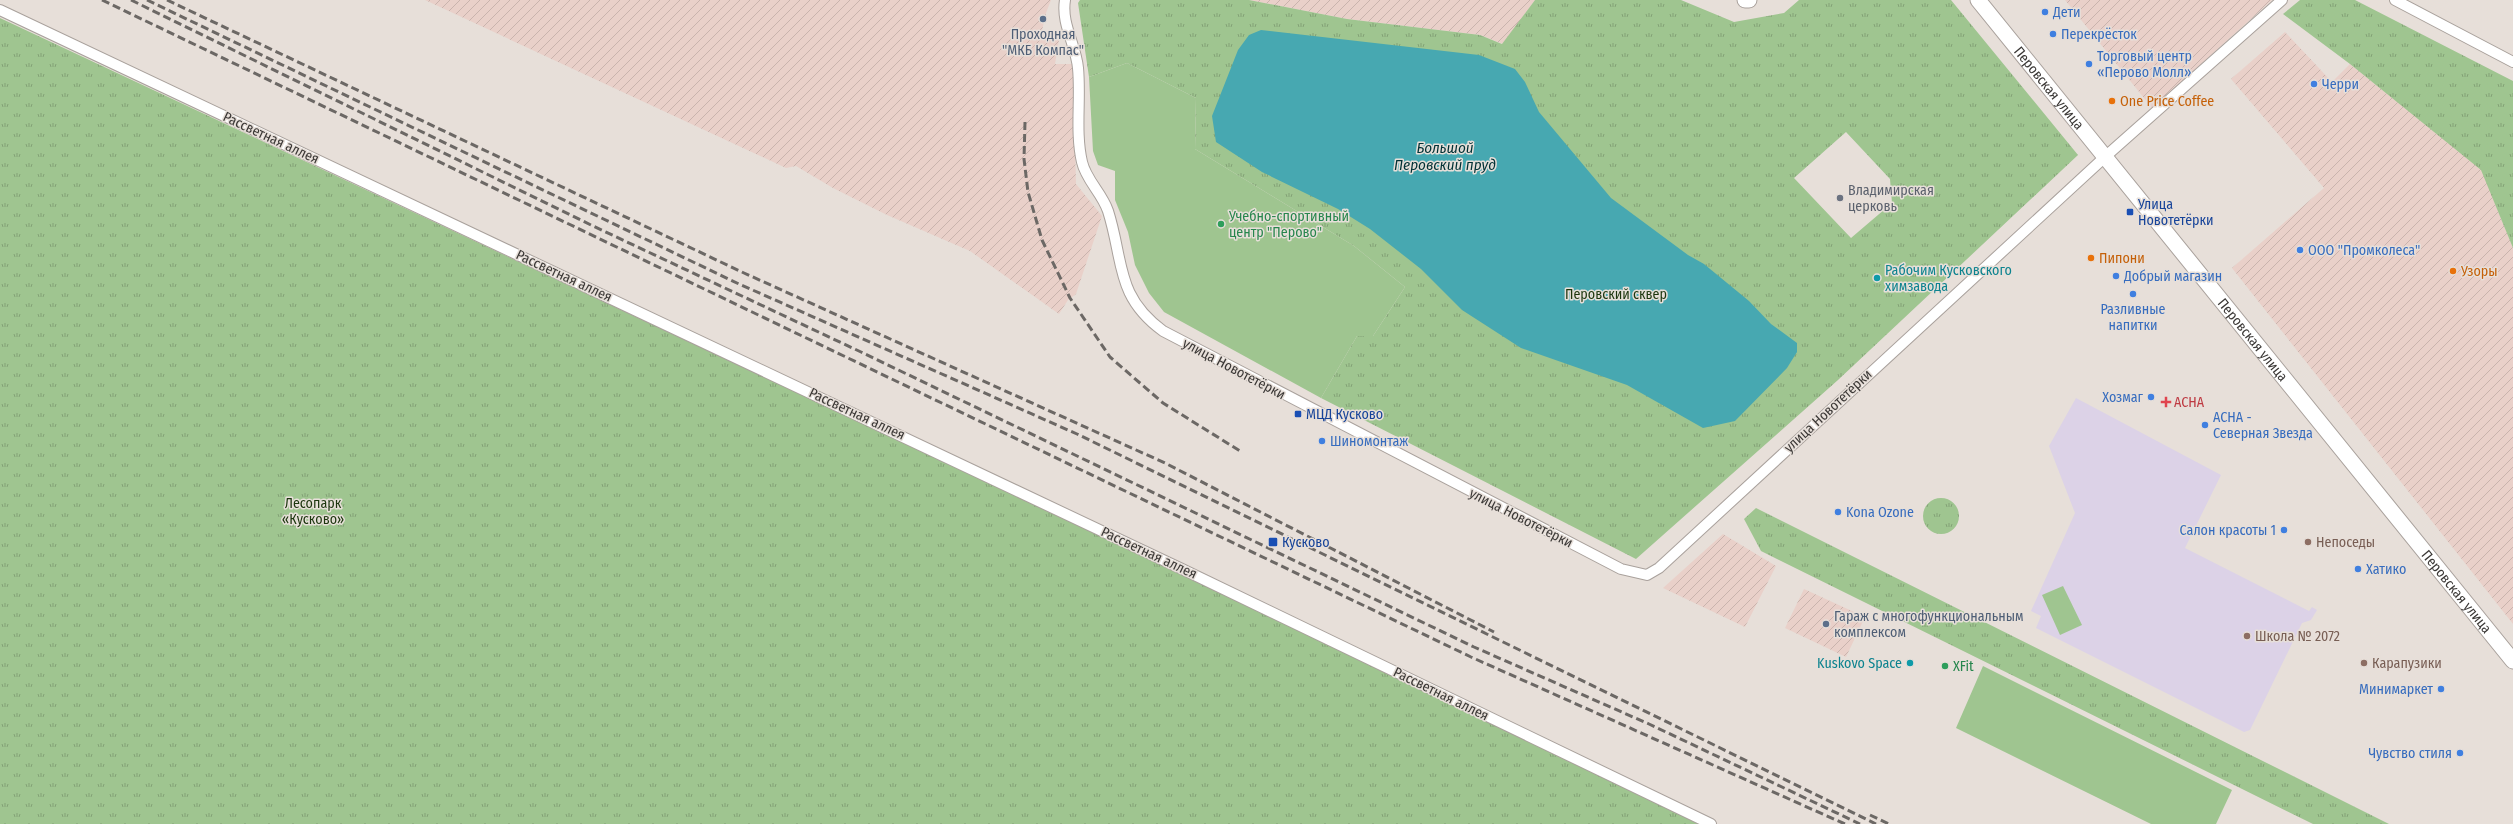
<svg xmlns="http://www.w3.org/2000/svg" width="2513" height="824" font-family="'Fira Sans Condensed',sans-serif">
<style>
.industrial{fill:url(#industrial-furrows)}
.education{fill:#dcd2e7}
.grass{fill:#9fc590}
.park{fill:url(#park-tufts);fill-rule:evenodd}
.water{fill:#47a8b1}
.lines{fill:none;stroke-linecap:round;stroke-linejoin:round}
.street-casing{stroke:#a9a19c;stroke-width:12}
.secondary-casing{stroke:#a9a19c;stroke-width:17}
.street{stroke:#fff;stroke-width:10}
.secondary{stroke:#fff;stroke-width:15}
.rail{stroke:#6c6865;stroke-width:3;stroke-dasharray:8 4;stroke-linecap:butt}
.shop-dot{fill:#3f7fe0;stroke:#e7dfd9;stroke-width:1.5}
.service-dot{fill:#5c6f8a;stroke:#e7dfd9;stroke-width:1.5}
.food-dot{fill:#e8710a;stroke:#e7dfd9;stroke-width:1.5}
.worship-dot{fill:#6b7280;stroke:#e7dfd9;stroke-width:1.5}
.transit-dot{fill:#1a4fb4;stroke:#e7dfd9;stroke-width:1.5}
.leisure-dot{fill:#2e9e5b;stroke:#e7dfd9;stroke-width:1.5}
.culture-dot{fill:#0f9aa8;stroke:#e7dfd9;stroke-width:1.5}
.health-dot{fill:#e0444e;stroke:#e7dfd9;stroke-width:1.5}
.education-dot{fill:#8d6e63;stroke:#e7dfd9;stroke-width:1.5}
.labels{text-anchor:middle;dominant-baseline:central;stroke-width:3;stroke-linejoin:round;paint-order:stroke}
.shop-label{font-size:14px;fill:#366cbe;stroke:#e7dfd9;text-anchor:start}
.service-label{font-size:14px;fill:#4e5e75;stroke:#e7dfd9}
.street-label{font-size:14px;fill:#3b3836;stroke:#e7dfd9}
.food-label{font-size:14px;fill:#c56008;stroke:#e7dfd9;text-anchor:start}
.worship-label{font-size:14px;fill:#5b616d;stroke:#e7dfd9;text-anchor:start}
.transit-label{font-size:14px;fill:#164399;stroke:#e7dfd9;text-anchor:start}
.leisure-label{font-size:14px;fill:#27864d;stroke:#e7dfd9;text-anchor:start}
.culture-label{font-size:14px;fill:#0d838f;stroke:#e7dfd9;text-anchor:start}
.park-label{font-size:14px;fill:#1c360e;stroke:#e7dfd9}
.health-label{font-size:14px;fill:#be3a42;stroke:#e7dfd9;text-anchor:start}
.education-label{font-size:14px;fill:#785e54;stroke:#e7dfd9;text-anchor:start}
.water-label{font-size:15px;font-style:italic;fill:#003135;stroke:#e7dfd9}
</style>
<defs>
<pattern id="industrial-furrows" width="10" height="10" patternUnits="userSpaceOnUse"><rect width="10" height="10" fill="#e9d0c9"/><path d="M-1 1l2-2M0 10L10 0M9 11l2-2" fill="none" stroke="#c9b3ad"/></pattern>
<pattern id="park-tufts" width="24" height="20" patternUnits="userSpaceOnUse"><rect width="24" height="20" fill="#9fc590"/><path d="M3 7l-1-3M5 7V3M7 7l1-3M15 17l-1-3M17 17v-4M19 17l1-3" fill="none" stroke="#83a176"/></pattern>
</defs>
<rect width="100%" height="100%" fill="#e7dfd9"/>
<!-- industrial -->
<path class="industrial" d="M425 0H1051L1046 13 1041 35 1059 40 1055 64H1073L1076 184 1102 216 1076 294 1068 300 1059 314 970 251 887 215 833 188 796 166 786 168Z
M1249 0H1535L1503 44 1480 35 1347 19Z
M2065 0H2272L2152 108Z
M2285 32 2332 82 2350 64 2482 170 2513 248V624L2232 268 2324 188 2231 79Z
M1723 534 1776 566 1745 627 1663 588Z
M1804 589 1865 617 1846 657 1785 628Z"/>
<!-- education -->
<path class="education" d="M2076 398 2221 475 2185 548 2309 611 2312 607 2317 610 2311 620 2302 623 2250 730 2244 732 2036 628 2041 616 2031 611 2075 513 2049 446Z"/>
<!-- grass -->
<path class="grass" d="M1127 63 1196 98 1195 149 1354 246 1405 287 1373 336H1357L1321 398 1164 312 1149 293 1135 265 1128 232 1115 200V171L1098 165 1093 151 1089 77Z
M2063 586 2082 625 2060 635 2042 595Z
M1983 666 2232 790 2216 824H2151L1956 728Z"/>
<!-- park -->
<path class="park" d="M1080 0H1249L1347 19 1480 35 1502 44 1535 0H1681L1734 22 1784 13 1799 0H1951L2078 155 1838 380 1636 559 1321 398 1357 336H1373L1405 287 1354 246 1195 149 1196 98 1127 63 1089 77 1078 3ZM1846 132 1890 179 1892 203 1851 238 1794 178Z
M2300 0H2355L2513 81V248L2481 170 2350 64 2283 14Z
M0 18 1124 546 1704 824H0Z
M1923 516a18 18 0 1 1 36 0a18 18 0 1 1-36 0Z
M1756 508 2389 824H2313L1761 551 1744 519Z"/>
<!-- water -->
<path class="water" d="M1261 30 1479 55 1515 69 1525 82 1539 112 1611 198 1688 255 1704 264 1749 301 1771 324 1797 343V352L1787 368 1735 421 1703 428 1627 385 1521 348 1462 310 1421 269 1370 229 1338 209 1262 172 1216 142 1212 116 1238 50 1249 35Z"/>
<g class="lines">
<defs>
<path id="street" d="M1065 0C1061 24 1076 45 1078 68 1081 99 1075 132 1082 162 1086 180 1102 193 1108 211 1124 261 1115 296 1163 331L1621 569 1647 575 1659 568 2106 156 2282 0
M2395 0 2513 62
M0 10 1182 569 1711 824"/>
<g id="secondary">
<path d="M1745 0H1749"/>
<path id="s1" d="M1978 0 2513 661"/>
</g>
</defs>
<!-- street casing -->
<use href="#street" class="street-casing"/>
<!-- secondary casing -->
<use href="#secondary" class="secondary-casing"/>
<!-- street -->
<use href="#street" class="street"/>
<!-- secondary -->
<use href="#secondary" class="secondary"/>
<!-- rail -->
<path class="rail" d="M102 0 1471 657 1845 824
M131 0 593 226 861 352 1474 647 1649 724 1860 824
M147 0 739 284 1077 434 1876 824
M167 0 744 273 1165 463 1494 632
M1025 122 1024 159 1028 192 1042 240 1070 298 1110 357 1163 403 1240 451
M1870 815 1889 824"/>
</g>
<!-- markers -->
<g class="shop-dot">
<circle cx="2045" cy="12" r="4"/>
<circle cx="2053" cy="34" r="4"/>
<circle cx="2089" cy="64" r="4"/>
<circle cx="2314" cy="84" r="4"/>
<circle cx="2300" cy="250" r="4"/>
<circle cx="2116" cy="276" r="4"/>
<circle cx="2133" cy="294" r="4"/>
<circle cx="2151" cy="397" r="4"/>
<circle cx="2205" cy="425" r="4"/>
<circle cx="1322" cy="441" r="4"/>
<circle cx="1838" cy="512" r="4"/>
<circle cx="2284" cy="530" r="4"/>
<circle cx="2358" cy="569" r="4"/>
<circle cx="2441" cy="689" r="4"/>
<circle cx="2460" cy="753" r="4"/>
</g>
<g class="service-dot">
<circle cx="1043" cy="19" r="4"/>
<circle cx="1826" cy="624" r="4"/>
</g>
<g class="food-dot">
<circle cx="2112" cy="101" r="4"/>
<circle cx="2091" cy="258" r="4"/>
<circle cx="2453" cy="271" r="4"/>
</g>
<circle class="worship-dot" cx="1840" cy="198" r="4"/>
<g class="transit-dot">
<rect x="2126" y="208" width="8" height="8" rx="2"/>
<rect x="1294" y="410" width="8" height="8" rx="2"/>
<rect x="1268" y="537" width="10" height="10" rx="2"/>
</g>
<g class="leisure-dot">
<circle cx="1221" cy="224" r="4"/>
<circle cx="1945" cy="666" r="4"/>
</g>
<g class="culture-dot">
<circle cx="1877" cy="278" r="4"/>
<circle cx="1910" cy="663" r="4"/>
</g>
<path class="health-dot" d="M2164 396h4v4h4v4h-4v4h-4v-4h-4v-4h4z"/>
<g class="education-dot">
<circle cx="2308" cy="542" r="4"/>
<circle cx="2247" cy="636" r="4"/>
<circle cx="2364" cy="663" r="4"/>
</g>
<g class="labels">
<!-- shop labels -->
<g class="shop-label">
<text x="2053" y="12">Дети</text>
<text x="2061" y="34">Перекрёсток</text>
<text x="2097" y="56">Торговый центр<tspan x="2097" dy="16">«Перово Молл»</tspan></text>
<text x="2322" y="84">Черри</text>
<text x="2308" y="250">ООО "Промколеса"</text>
<text x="2124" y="276">Добрый магазин</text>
<text x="2133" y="309" text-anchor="middle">Разливные<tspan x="2133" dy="16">напитки</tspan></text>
<text x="2143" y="397" text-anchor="end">Хозмаг</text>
<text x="2213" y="417">АСНА -<tspan x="2213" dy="16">Северная Звезда</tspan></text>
<text x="1330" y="441">Шиномонтаж</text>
<text x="1846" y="512">Kona Ozone</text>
<text x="2276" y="530" text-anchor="end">Салон красоты 1</text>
<text x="2366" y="569">Хатико</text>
<text x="2433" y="689" text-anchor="end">Минимаркет</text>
<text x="2452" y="753" text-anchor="end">Чувство стиля</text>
</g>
<!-- service labels -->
<g class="service-label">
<text x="1043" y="34">Проходная<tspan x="1043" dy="16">"МКБ Компас"</tspan></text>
<text x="1834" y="616" text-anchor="start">Гараж с многофункциональным<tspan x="1834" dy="16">комплексом</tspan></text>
</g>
<!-- street labels -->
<g class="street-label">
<text stroke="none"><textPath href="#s1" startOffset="113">Перовская улица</textPath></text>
<text transform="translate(271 138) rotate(25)">Рассветная аллея</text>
<text transform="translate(564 276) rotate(25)">Рассветная аллея</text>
<text stroke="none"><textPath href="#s1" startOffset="437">Перовская улица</textPath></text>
<text transform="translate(1234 369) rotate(28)">улица Новотетёрки</text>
<text transform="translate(1828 411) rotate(-43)">улица Новотетёрки</text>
<text transform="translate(857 414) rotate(25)">Рассветная аллея</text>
<text transform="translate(1521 518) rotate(27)">улица Новотетёрки</text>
<text transform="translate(1149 553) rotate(25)">Рассветная аллея</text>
<text stroke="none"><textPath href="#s1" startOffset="761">Перовская улица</textPath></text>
<text transform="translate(1441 694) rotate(26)">Рассветная аллея</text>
</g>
<!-- food labels -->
<g class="food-label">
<text x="2120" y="101">One Price Coffee</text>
<text x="2099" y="258">Пипони</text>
<text x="2461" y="271">Узоры</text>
</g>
<!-- worship labels -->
<g class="worship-label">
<text x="1848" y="190">Владимирская<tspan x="1848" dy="16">церковь</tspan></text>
</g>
<!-- transit labels -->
<g class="transit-label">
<text x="2138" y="204">Улица<tspan x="2138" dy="16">Новотетёрки</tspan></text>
<text x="1306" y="414">МЦД Кусково</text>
<text x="1282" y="542">Кусково</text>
</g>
<!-- leisure labels -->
<g class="leisure-label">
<text x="1229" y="216">Учебно-спортивный<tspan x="1229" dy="16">центр "Перово"</tspan></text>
<text x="1953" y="666">XFit</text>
</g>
<!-- culture labels -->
<g class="culture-label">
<text x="1885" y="270">Рабочим Кусковского<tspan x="1885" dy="16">химзавода</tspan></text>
<text x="1902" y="663" text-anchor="end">Kuskovo Space</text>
</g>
<!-- park labels -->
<g class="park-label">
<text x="1616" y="294">Перовский сквер</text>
<text x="313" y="503">Лесопарк<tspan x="313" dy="16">«Кусково»</tspan></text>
</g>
<!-- health labels -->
<g class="health-label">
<text x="2174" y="402">АСНА</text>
</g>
<!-- education labels -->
<g class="education-label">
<text x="2316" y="542">Непоседы</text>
<text x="2255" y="636">Школа № 2072</text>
<text x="2372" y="663">Карапузики</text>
</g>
<!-- water labels -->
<g class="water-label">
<text x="1445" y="148">Большой<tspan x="1445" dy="17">Перовский пруд</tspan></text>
</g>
</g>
</svg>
